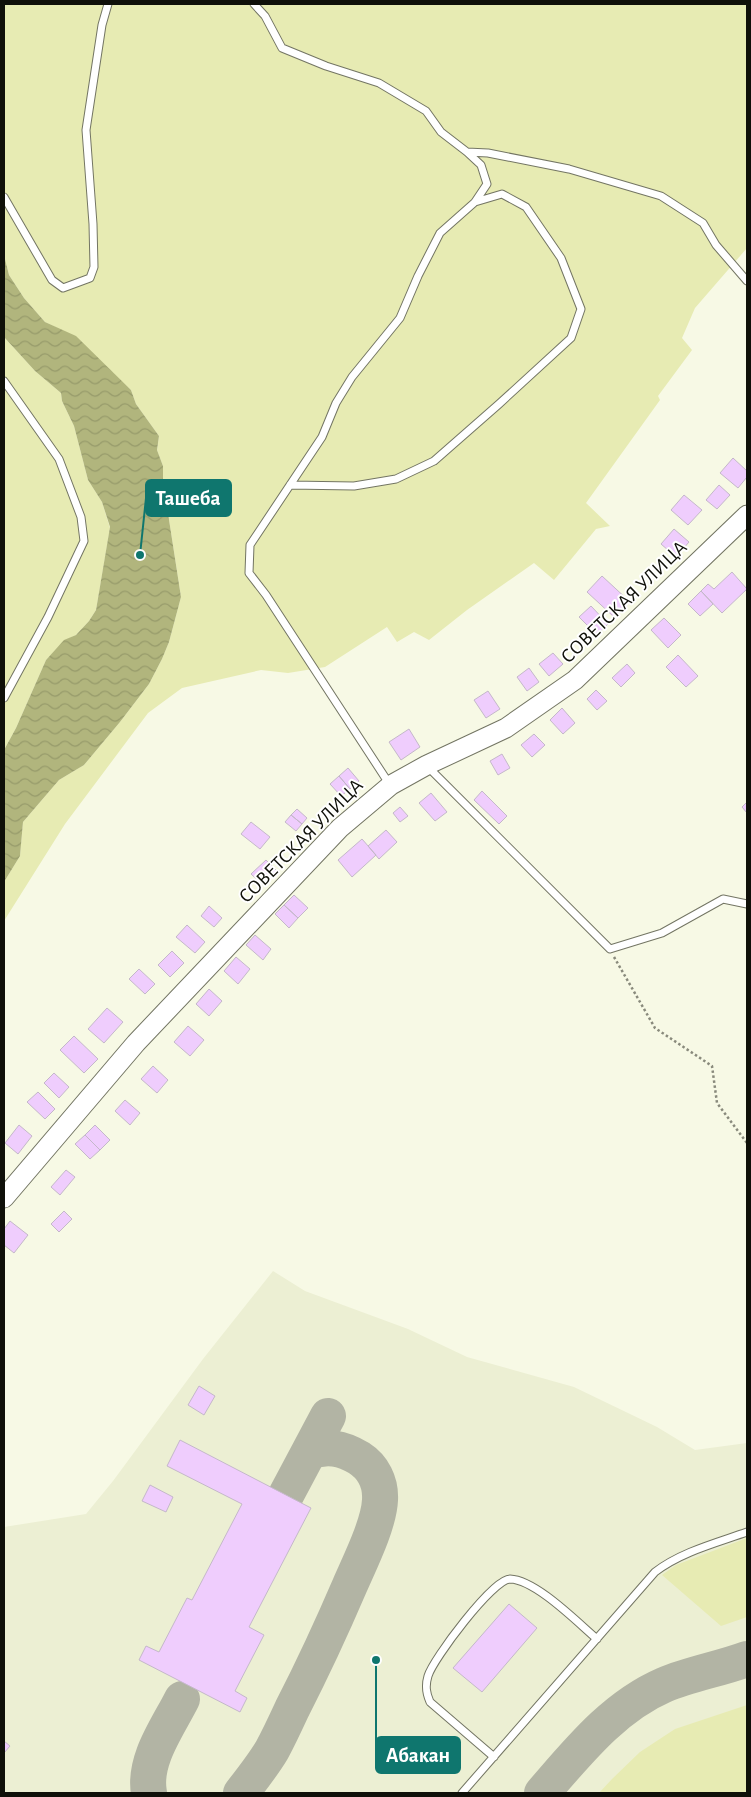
<svg xmlns="http://www.w3.org/2000/svg" width="751" height="1797" font-family="'Alegreya Sans',sans-serif">
<style>
.built{fill:#ecefd3}
.green{fill:#e7ebb3}
.water{fill:url(#water-waves)}
.lines{fill:none;stroke-linecap:round;stroke-linejoin:round}
.taxiway{stroke:#b2b4a4;stroke-width:36}
.building{fill:#efcdfd;stroke:#c4b8c9}
.lane-casing{stroke:#737563;stroke-width:9}
.secondary-casing{stroke:#737563;stroke-width:21}
.path{stroke:#898a7c;stroke-width:2.5;stroke-dasharray:2.5 2.5;stroke-linecap:butt}
.lane{stroke:#fff;stroke-width:7}
.secondary{stroke:#fff;stroke-width:19}
.labels{text-anchor:middle;dominant-baseline:central;stroke-width:4;stroke-linejoin:round;paint-order:stroke}
.street-label{font-size:20px;fill:#0f1009;stroke:#fff}
.leader{fill:none;stroke:#0f766e;stroke-width:2}
.callout-dot{fill:#0f766e;stroke:#fff;stroke-width:2}
.callout{fill:#0f766e;stroke:#0f766e;stroke-width:2}
.callout-label{font-size:21px;text-anchor:middle;font-weight:bold;fill:#fff}
</style>
<defs>
<pattern id="water-waves" width="16" height="10" patternUnits="userSpaceOnUse" patternTransform="scale(1.25)"><rect width="16" height="10" fill="#b1b57d"/><path d="M0 5q4-4 8 0t8 0" fill="none" stroke="#979b6b"/></pattern>
</defs>
<rect width="100%" height="100%" fill="#f7f9e5"/>
<!-- built -->
<path class="built" d="M273 1271 305 1291 408 1329 467 1357 574 1387 657 1427 695 1450 747 1443V1793H4V1527L86 1514 113 1481 203 1359Z"/>
<!-- green -->
<path class="green" d="M4 4H747V248L695 308 682 338 692 350 658 396 660 400 586 503 610 526 596 529 554 580 534 563 467 610 429 640 414 632 397 642 387 627 325 667 288 673 261 670 182 688 148 713 65 824 4 921V882L20 856 23 822 59 780 84 765 120 722 149 684 162 659 169 642 181 597 163 481V466L157 450 159 436 136 404 131 390 110 371 57 328 45 322 24 298 9 275 4 255Z
M4 337 35 371 61 393 62 401 74 426 88 480 102 502 110 528 96 610 89 621 76 635 64 641 46 660 16 728 4 750Z
M747 1538V1617L721 1626 662 1575 676 1565Z
M747 1705V1793H599L612 1779 640 1752 675 1729Z"/>
<!-- water -->
<path class="water" d="M4 255 9 275 24 298 45 322 76 336 131 390 136 404 159 436 157 450 163 466V481L181 597 169 642 162 659 149 684 120 722 84 765 59 780 23 822 20 856 4 882V750L16 728 46 660 64 640 76 635 89 621 96 610 110 527 102 502 88 480 74 426 62 401 61 393 35 371 4 337Z"/>
<g class="lines">
<!-- taxiway -->
<path class="taxiway" d="M286 1495 328 1416
M149 1793C143 1760 168 1727 182 1699
M241 1793C252 1779 263 1765 272 1750 279 1737 286 1722 292 1709 313 1668 332 1627 350 1585 360 1562 379 1524 380 1500 381 1482 373 1467 359 1458 342 1448 327 1445 309 1452
M542 1793C577 1753 613 1707 664 1685 690 1674 720 1669 747 1659"/>
</g>
<!-- building -->
<path class="building" d="M733 458 747 471V477L738 488 720 473Z
M719 485 730 495 717 509 706 500Z
M684 495 702 510 688 525 671 510Z
M674 529 689 542 676 557 661 544Z
M732 572 747 589 722 613 701 591 708 584 714 589Z
M602 576 629 601 614 617 587 592Z
M701 591 713 604 700 616 688 604Z
M591 606 608 624 597 635 579 617Z
M664 618 681 635 668 648 651 630Z
M553 653 563 664 549 676 539 664Z
M678 655 698 676 686 687 666 667Z
M627 664 635 673 621 687 612 678Z
M529 668 539 682 527 691 517 677Z
M596 690 607 701 597 710 587 699Z
M488 691 500 709 486 718 474 700Z
M562 708 575 723 563 734 550 720Z
M409 729 420 747 401 760 389 742Z
M534 734 545 745 532 757 521 745Z
M502 754 510 768 498 775 490 761Z
M348 768 359 781 350 789 339 776Z
M339 776 350 789 341 796 330 784Z
M482 791 507 816 499 824 474 800Z
M431 793 447 812 435 821 419 803Z
M747 802V813L742 807Z
M400 807 408 816 400 822 393 813Z
M297 809 307 818 302 824 291 815Z
M291 815 302 824 296 831 285 822Z
M251 822 270 837 260 849 241 834Z
M386 830 397 842 379 859 368 846Z
M362 839 376 855 352 877 338 860Z
M266 860 277 871 263 885 251 874Z
M294 895 308 908 298 918 284 905Z
M284 905 298 918 289 928 275 914Z
M209 906 222 918 214 927 201 916Z
M187 925 205 942 195 953 176 937Z
M255 935 271 949 263 960 246 945Z
M172 951 184 963 170 977 158 965Z
M236 957 250 969 238 984 224 971Z
M139 969 155 984 145 994 129 979Z
M209 989 222 1001 209 1016 196 1004Z
M107 1008 123 1022 104 1043 88 1029Z
M188 1026 204 1040 190 1056 174 1042Z
M74 1036 98 1059 84 1073 60 1050Z
M153 1066 168 1080 157 1093 141 1079Z
M54 1073 69 1087 59 1098 44 1083Z
M38 1092 55 1109 45 1119 27 1102Z
M125 1100 140 1113 130 1125 115 1111Z
M19 1125 32 1136 18 1154 5 1143Z
M95 1125 110 1140 100 1150 85 1135Z
M85 1135 100 1150 90 1159 75 1144Z
M66 1170 75 1177 60 1195 51 1187Z
M64 1211 72 1219 59 1232 51 1224Z
M10 1221 28 1235 14 1253 4 1245V1229Z
M199 1386 215 1396 204 1415 188 1405Z
M180 1440 311 1508 249 1627 264 1635 235 1691 247 1698 240 1712 139 1660 146 1646 159 1652 187 1598 192 1600 242 1504 167 1466Z
M150 1485 173 1497 166 1512 142 1501Z
M509 1604 537 1628 482 1692 453 1668Z
M4 1741 10 1746 4 1753Z"/>
<g class="lines">
<defs>
<path id="lane" d="M254 4 265 16 282 48 326 66 379 83 426 111 441 132 467 152 488 153 569 169 661 196 703 223 716 245 747 281
M4 197 52 280 63 288 90 278 94 267 93 224 86 130 102 25 108 4
M4 381 59 459 81 517 84 541 48 617 4 698
M290 485 354 486 396 479 434 461 499 404 571 338 581 309 561 258 526 207 502 194 475 202
M427 766 610 949 662 933 723 899 747 904
M390 785 266 595 249 573 250 545 322 437 336 403 352 377 400 318 418 276 440 233 475 202 487 184 481 165 467 152
M494 1757 430 1702C426 1693 425 1686 428 1676 433 1659 493 1579 510 1579 536 1580 577 1622 597 1639
M462 1793 655 1572C681 1552 716 1543 747 1532"/>
<path id="secondary" d="M4 1198 136 1043 340 828 391 785 427 765 506 728 575 680 747 515"/>
</defs>
<!-- lane casing -->
<use href="#lane" class="lane-casing"/>
<!-- secondary casing -->
<use href="#secondary" class="secondary-casing"/>
<!-- path -->
<path class="path" d="M614 957 655 1028 712 1066 717 1103 747 1143"/>
<!-- lane -->
<use href="#lane" class="lane"/>
<!-- secondary -->
<use href="#secondary" class="secondary"/>
</g>
<g class="labels">
<!-- street labels -->
<g class="street-label">
<text transform="translate(624 602) rotate(-44)">СОВЕТСКАЯ УЛИЦА</text>
<text transform="translate(301 841) rotate(-45)">СОВЕТСКАЯ УЛИЦА</text>
</g>
</g>
<!-- callouts -->
<path class="leader" d="M140 555L146 498M376 1660L376 1755"/>
<g class="callout-dot">
<circle cx="140" cy="555" r="5"/>
<circle cx="376" cy="1660" r="5"/>
</g>
<g class="callout">
<rect x="146" y="480" width="85" height="36" rx="5"/>
<rect x="376" y="1737" width="84" height="36" rx="5"/>
</g>
<g class="callout-label">
<text x="188" y="505">Ташеба</text>
<text x="418" y="1762">Абакан</text>
</g>
<!-- border -->
<rect width="751" height="1797" fill="none" stroke="#0f1009" stroke-width="10"/>
</svg>
